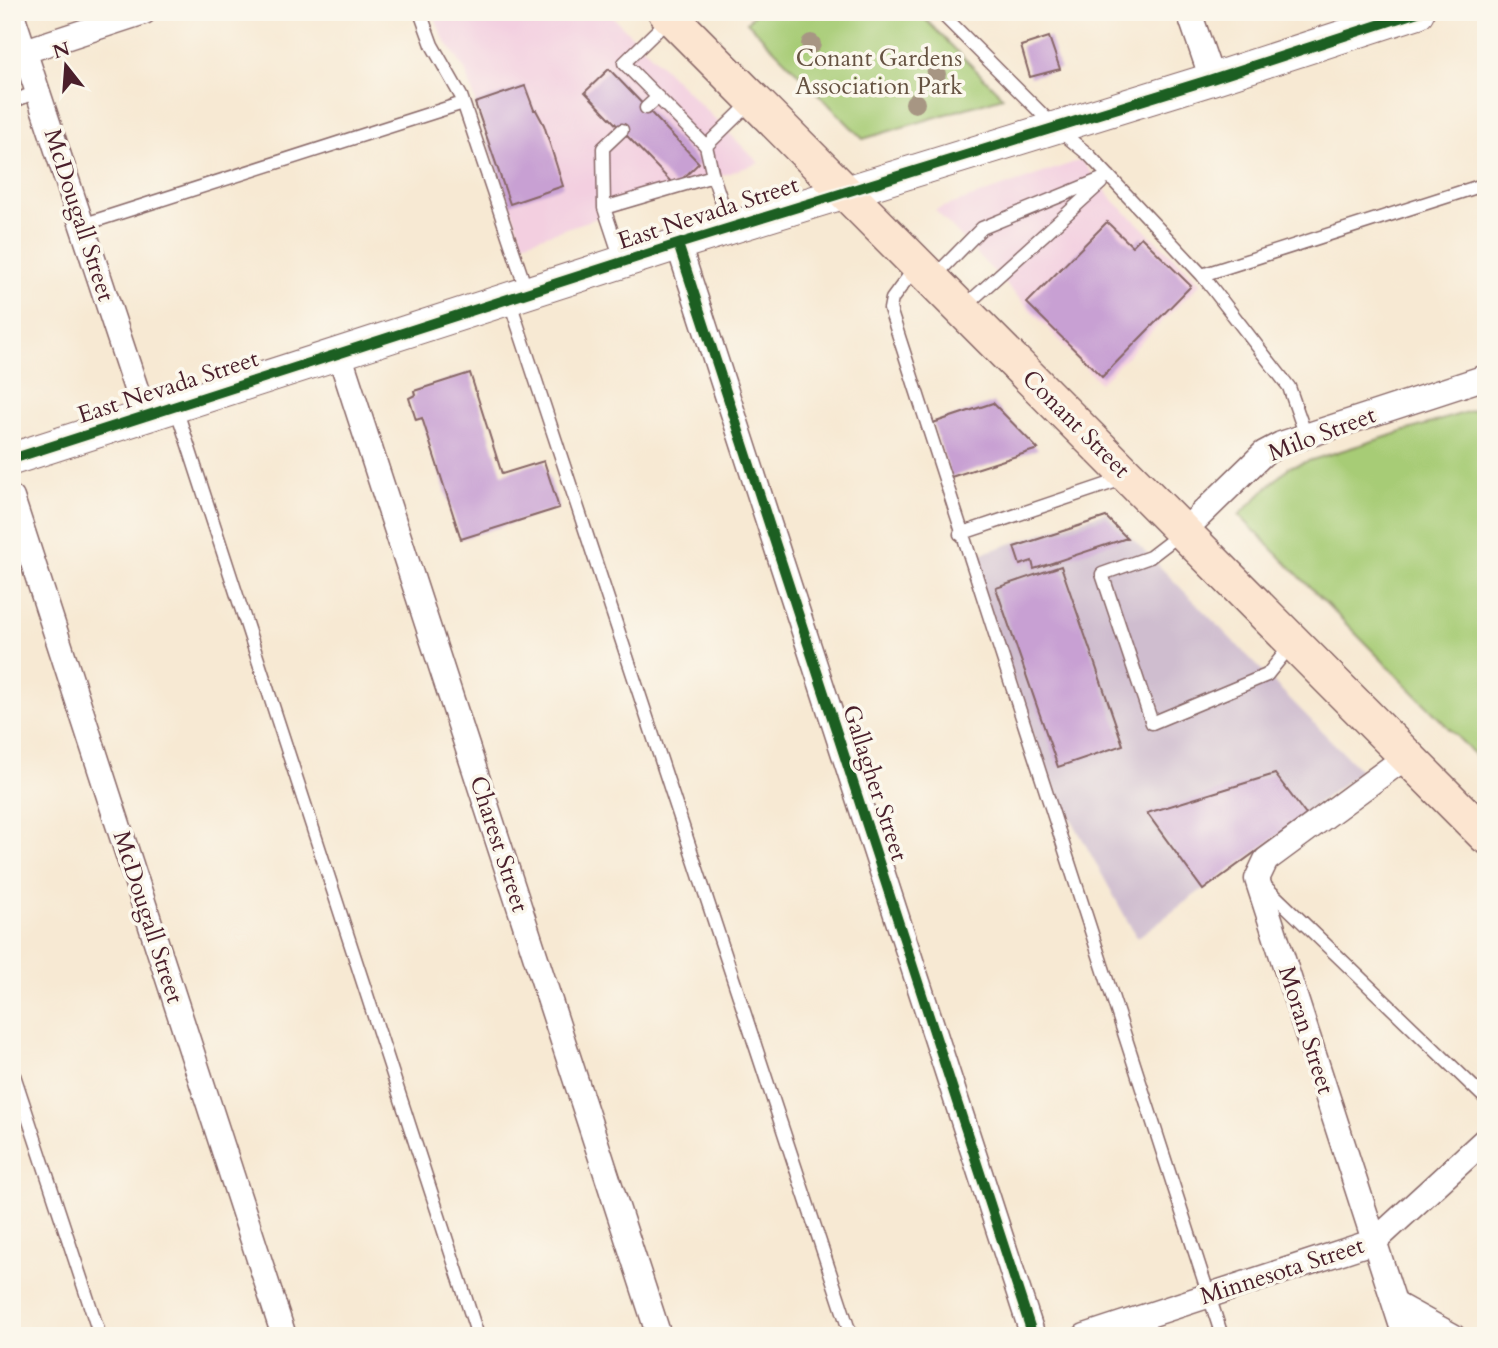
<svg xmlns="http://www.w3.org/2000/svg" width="1498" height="1348" font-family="Cardo,serif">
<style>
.built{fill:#f3cfe0}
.industrial{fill:#cfbdcf}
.green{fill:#a7cc76;stroke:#787650;stroke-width:2}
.building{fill:#c8a0d3}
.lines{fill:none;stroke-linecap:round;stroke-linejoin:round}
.service-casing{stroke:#876666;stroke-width:15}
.minor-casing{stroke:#876666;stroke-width:27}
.tertiary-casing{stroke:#876666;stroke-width:34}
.secondary-casing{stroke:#876666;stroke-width:38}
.service{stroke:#fff;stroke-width:12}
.minor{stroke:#fff;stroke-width:24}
.tertiary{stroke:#fff;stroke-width:32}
.secondary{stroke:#fce5d0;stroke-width:35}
.cycleway-casing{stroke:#fbf7ec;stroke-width:15}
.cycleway{stroke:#1b5e20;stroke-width:10}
.tree{fill:#a79683}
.labels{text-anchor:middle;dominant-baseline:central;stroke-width:7;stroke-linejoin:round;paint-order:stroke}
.park-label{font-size:24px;fill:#665342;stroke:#fbf7ec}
.street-label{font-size:24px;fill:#4a1f2b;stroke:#fbf7ec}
</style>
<rect width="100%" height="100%" fill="#fbf7ec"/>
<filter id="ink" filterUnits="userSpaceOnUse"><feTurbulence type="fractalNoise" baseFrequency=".0143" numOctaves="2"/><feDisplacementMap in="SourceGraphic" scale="14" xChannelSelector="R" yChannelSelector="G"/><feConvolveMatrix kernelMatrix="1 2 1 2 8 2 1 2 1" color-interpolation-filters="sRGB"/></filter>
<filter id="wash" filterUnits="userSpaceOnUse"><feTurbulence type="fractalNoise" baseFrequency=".00686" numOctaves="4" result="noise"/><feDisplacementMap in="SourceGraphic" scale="28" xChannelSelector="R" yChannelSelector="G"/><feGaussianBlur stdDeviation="1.57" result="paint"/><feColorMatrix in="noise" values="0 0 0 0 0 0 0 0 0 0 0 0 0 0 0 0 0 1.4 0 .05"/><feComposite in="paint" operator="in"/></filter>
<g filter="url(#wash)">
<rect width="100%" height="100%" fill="#f7e9d3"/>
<!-- built -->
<path class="built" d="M433 12H608L759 163 523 243 465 70 442 36Z
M1081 160 1115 202 1201 283 1100 383 935 210Z"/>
<!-- industrial -->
<path class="industrial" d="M1106 512 1361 771 1137 938 1045 771 971 557Z"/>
<!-- green -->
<path class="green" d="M756 12H918L1003 97 863 139 747 22Z
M1486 406V766L1239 515 1289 467Z"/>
<g id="blocks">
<!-- building -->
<path class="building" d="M1049 37 1060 69 1030 77 1021 46Z
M609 69 699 163 675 186 585 92Z
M525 86 534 110H536L544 125 563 186 510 204 475 103Z
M1107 222 1132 246 1141 237 1191 286 1102 377 1027 303Z
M470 373 502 474 544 461 559 508 461 539 422 418 416 420 409 398 415 395 414 391Z
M993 403 1038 449 951 477 933 423Z
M1106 517 1127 538 1034 569 1032 561 1020 565 1014 547Z
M1061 566 1123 745 1058 767 996 588Z
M1275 774 1306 815 1203 890 1147 813Z"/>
</g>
</g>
<g filter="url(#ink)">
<use href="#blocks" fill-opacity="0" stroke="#876666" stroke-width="2"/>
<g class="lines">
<defs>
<path id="service" d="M420 12 432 45 461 96 527 292
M940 12 1055 127 1089 155 1202 275 1289 387 1306 436
M669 19 624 63 706 146 753 100
M12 102 38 91
M646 108 658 97
M706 146 713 176
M604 208 603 148 622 130
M82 225 463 103
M622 262 604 208 713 176 730 227
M917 265 892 299 890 309 1222 1336
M1202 275 1486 184
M934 277 982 228 1109 176
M509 299 851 1336
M964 307 1101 183
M176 408 478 1336
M960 534 1126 478
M1180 534 1150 557 1102 574 1152 723 1267 675 1292 644
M1265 886 1486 1099
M12 1069 100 1336"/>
<path id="minor" d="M1189 12 1212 79
M12 14 145 416
M25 51 144 12
M678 244 1033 1336
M339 353 659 1336
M12 498 284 1336
M1183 532 1264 453 1281 444 1486 377
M1395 1304 1453 1336
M1085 1336 1375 1241 1486 1139
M1405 1336 1257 879 1266 860 1407 756"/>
<path id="tertiary" d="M12 459 678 244 1212 79 1418 12"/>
<path id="secondary" d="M666 12 1486 836"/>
</defs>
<!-- service casing -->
<use href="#service" class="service-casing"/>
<!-- minor casing -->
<use href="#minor" class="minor-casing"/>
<!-- tertiary casing -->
<use href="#tertiary" class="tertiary-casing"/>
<!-- secondary casing -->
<use href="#secondary" class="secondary-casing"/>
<!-- service -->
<use href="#service" class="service"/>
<!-- minor -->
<use href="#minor" class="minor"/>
<!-- tertiary -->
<use href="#tertiary" class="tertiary"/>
<!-- secondary -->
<use href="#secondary" class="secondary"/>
<defs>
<path id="cycleway" d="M678 244 1033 1336
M12 459 678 244 1212 79 1418 12"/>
</defs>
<!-- cycleway casing -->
<use href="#cycleway" class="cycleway-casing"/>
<!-- cycleway -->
<use href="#cycleway" class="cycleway"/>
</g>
<!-- trees -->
<g class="tree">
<circle cx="811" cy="44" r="10"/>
<circle cx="936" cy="74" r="10"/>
<circle cx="915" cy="103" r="10"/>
</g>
</g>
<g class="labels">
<!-- park labels -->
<g class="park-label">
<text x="879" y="58">Conant Gardens<tspan x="879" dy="28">Association Park</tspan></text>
</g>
<!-- street labels -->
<g class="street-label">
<text transform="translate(708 213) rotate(-18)">East Nevada Street</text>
<text transform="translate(79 215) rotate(72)">McDougall Street</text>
<text transform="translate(168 387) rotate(-18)">East Nevada Street</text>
<text transform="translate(1076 424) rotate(45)">Conant Street</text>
<text transform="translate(1322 434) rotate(-21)">Milo Street</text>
<text transform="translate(875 783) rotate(72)">Gallagher Street</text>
<text transform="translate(499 844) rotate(72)">Charest Street</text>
<text transform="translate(148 917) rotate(72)">McDougall Street</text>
<text transform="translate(1306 1030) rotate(72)">Moran Street</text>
<text transform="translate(1282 1271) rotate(-18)">Minnesota Street</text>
</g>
</g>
<!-- margin -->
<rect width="1498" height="1348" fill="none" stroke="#fbf7ec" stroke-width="42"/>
<!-- north arrow -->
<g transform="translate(66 66) rotate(343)" stroke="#fbf7ec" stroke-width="5" paint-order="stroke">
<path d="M0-5L12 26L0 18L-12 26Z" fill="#4a1f2b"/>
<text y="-10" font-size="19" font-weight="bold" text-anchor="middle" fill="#4a1f2b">N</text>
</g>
</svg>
